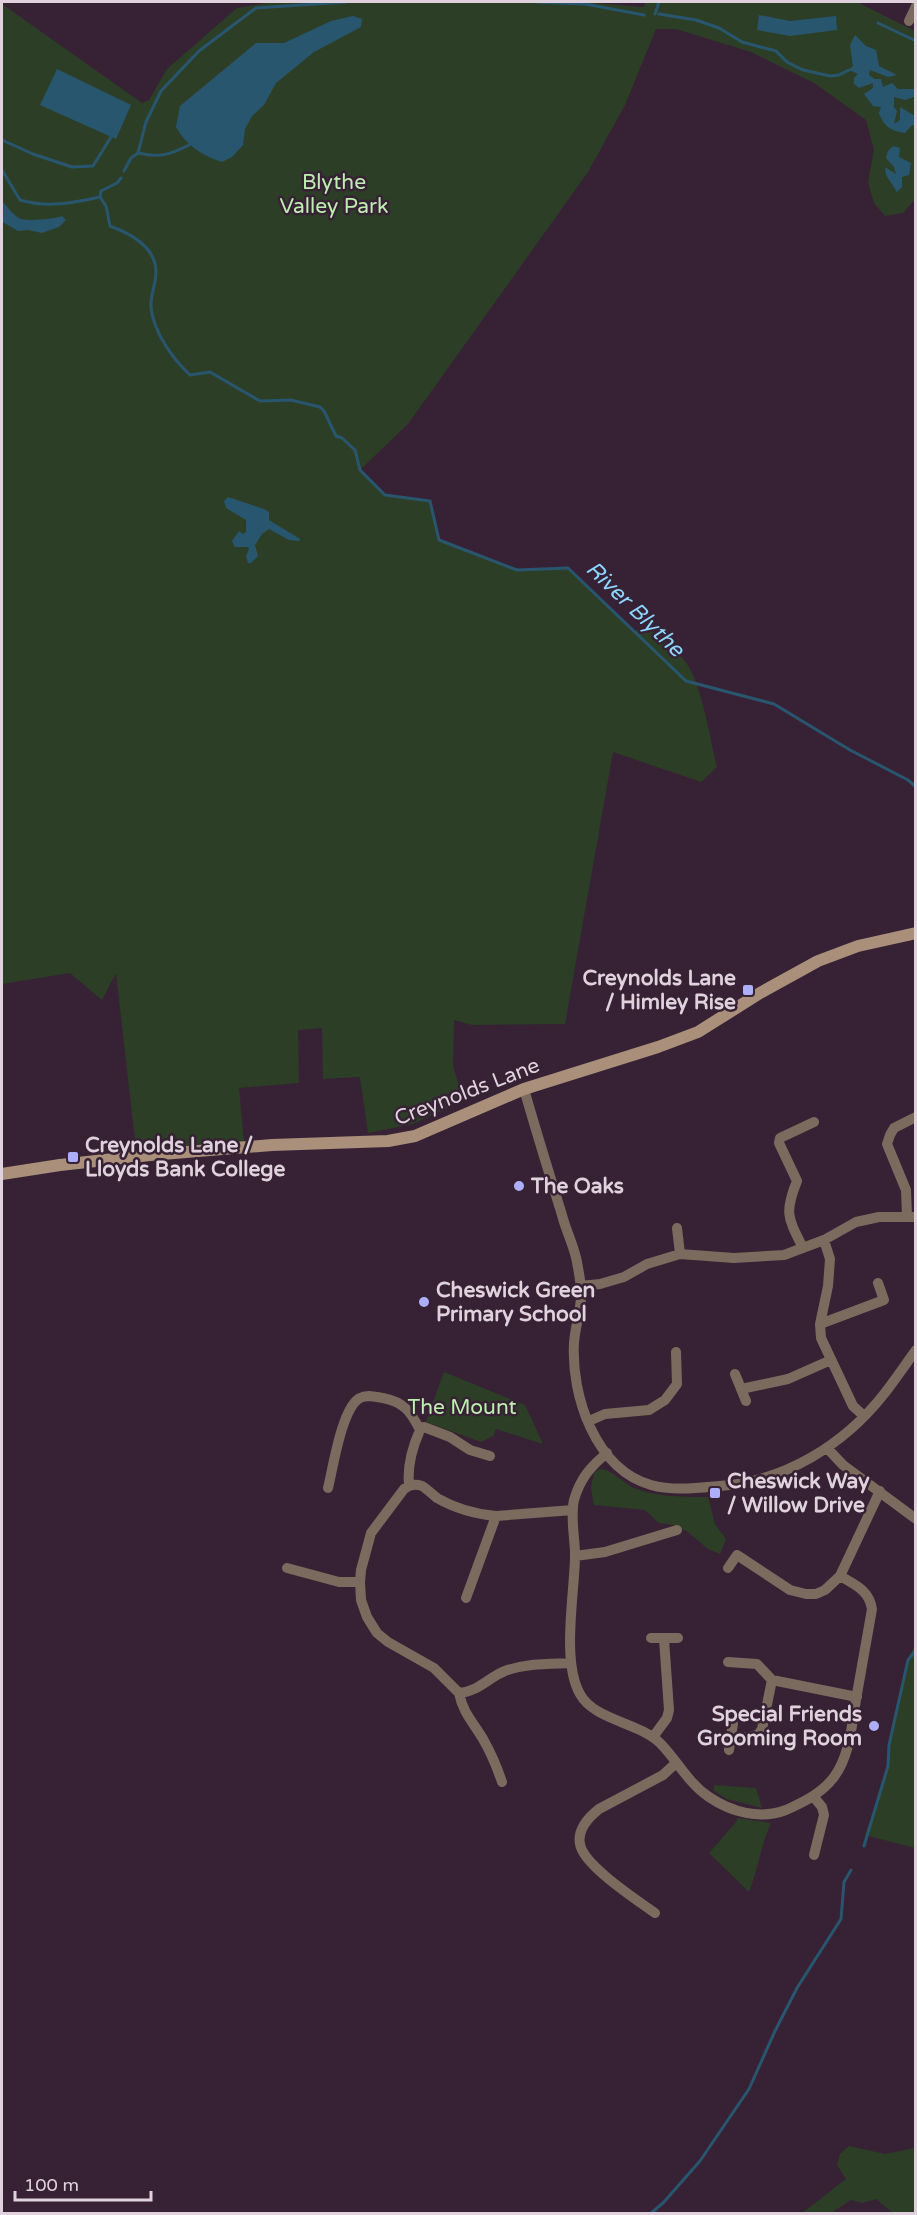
<svg xmlns="http://www.w3.org/2000/svg" width="917" height="2215" font-family="'Varela Round',sans-serif">
<style>
.green{fill:#2d3e27}
.water{fill:#29566f}
.lines{fill:none;stroke-linecap:round;stroke-linejoin:round}
.stream{stroke:#29566f;stroke-width:3}
.street{stroke:#7b6b5e;stroke-width:10}
.secondary{stroke:#aa8f7b;stroke-width:12}
.poi-dot{fill:#adaffb;stroke:#362234;stroke-width:2}
.labels{text-anchor:middle;dominant-baseline:central;stroke-width:5;stroke-linejoin:round;paint-order:stroke}
.park-label{font-size:21px;fill:#beedb0;stroke:#362234}
.poi-label{font-size:21px;font-weight:bold;fill:#dfd2dd;stroke:#362234;text-anchor:start}
.street-label{font-size:21px;fill:#dfd2dd;stroke:#362234}
.water-label{font-size:22px;font-style:italic;fill:#8bd5fe;stroke:#362234}
</style>
<rect width="100%" height="100%" fill="#362234"/>
<!-- green -->
<path class="green" d="M272 2H582L644 7 645 2H857L915 31V199L903 213 885 216 874 203 868 182 874 150 866 120 814 83 751 52 676 29H656L625 105 588 172 408 424 360 470 385 495 430 501 439 540 517 570 568 568 633 631 648 628C663 640 683 654 691 671 704 697 710 739 717 767L701 782 613 752 565 1024 472 1025 454 1020 453 1065 463 1101 413 1124 368 1133 360 1077 323 1079 322 1028 298 1030 299 1083 239 1088 244 1142 136 1149 116 973 102 1000 70 973 2 984V4L142 103 149 100 167 69 237 8Z
M444 1372 525 1405 543 1444 496 1429 493 1436 481 1442 426 1422Z
M600 1469C615 1470 623 1485 637 1489 659 1497 684 1497 708 1497L715 1524 726 1539 720 1554 708 1549 688 1532 674 1525 659 1523 645 1510 594 1505 591 1488 594 1473Z
M915 1646V1848L865 1835C875 1807 889 1777 888 1746L909 1656Z
M714 1785 756 1788 762 1808 727 1799 714 1791Z
M738 1818 771 1823C761 1845 758 1869 749 1892L709 1853 736 1822Z
M849 2146 885 2154 915 2148V2213H893L876 2199 862 2203 851 2200 831 2213 801 2214 846 2179 837 2165 840 2154Z"/>
<!-- water -->
<path class="water" d="M759 15 790 21 836 16 837 30 790 36 757 30Z
M353 16 362 19 361 27 314 52 276 83 264 105 252 116 245 129 243 145 232 157 222 162C201 155 187 146 176 127L180 106 256 43H284L331 21Z
M855 35 866 46 876 50 879 66 897 75 888 77 870 70 869 75 875 79H881L883 87 892 83 898 89H914V97L905 100 894 97V107L897 111 894 124 900 120V107L915 116V126L912 125 905 133C891 131 884 127 879 113L881 107 873 106 864 94 873 88V83L859 88 854 84V78L858 74 849 70 853 66 850 45Z
M57 69 131 105 116 139 40 105Z
M893 146 900 148 899 157 911 163 909 175 902 177V187L897 192 886 175 885 167 896 174 894 167 886 158 888 151Z
M2 201C7 206 12 214 19 218 25 222 55 219 62 216L66 220 59 227 42 233 28 230 18 231 3 222 2 218Z
M228 497 264 509 269 512V520L300 539 299 541 289 540 269 529 262 534 255 545 258 556 251 563H248L246 556 249 549 248 547H235L232 541 239 531 243 534 246 532V520L226 508 224 501Z"/>
<g class="lines">
<!-- stream -->
<path class="stream" d="M536 2 585 4 644 15
M655 14 659 2
M659 14 696 20 719 28 742 42 776 51 787 62 803 70 830 76 839 75 849 70
M878 23 916 41
M2 140 33 154 72 167 93 166 111 137
M138 153 146 122 161 91 199 51 240 20 256 8 346 2
M2 170 20 200C47 208 73 203 100 197L106 206 110 226C129 233 156 247 156 272 156 284 150 296 151 308 154 333 173 359 190 375L210 372 260 401 291 400 320 407 324 411 336 436 342 438 355 450 360 470 385 495 430 501 439 540 517 570 568 568 686 681 774 704 850 750 908 780 916 787
M124 171 131 158 138 153C160 158 169 155 189 145
M100 197 101 191 117 183 121 178
M864 1846 888 1766 889 1745 908 1660 916 1650
M650 2214 663 2203 700 2161 749 2089 775 2031 797 1988 841 1919 844 1882 851 1870"/>
<!-- street -->
<path class="street" d="M909 21 916 6
M524 1089C536 1131 549 1173 562 1215 566 1231 574 1246 577 1262 579 1274 582 1286 581 1298 580 1313 575 1328 574 1343 571 1395 595 1469 651 1485 672 1491 697 1488 719 1486 784 1482 844 1445 884 1394 895 1380 905 1365 916 1350
M907 1217 906 1190 887 1144 890 1135 894 1128 916 1117
M677 1228 680 1254
M824 1240 830 1259 828 1286 820 1324 821 1338 853 1406 864 1416
M803 1248C788 1218 784 1213 797 1181L779 1143 780 1138 814 1122
M581 1286 600 1284 624 1277 647 1264 680 1254 734 1258 784 1255 824 1240 856 1222 879 1217H916
M820 1324 884 1300 878 1283
M735 1374 746 1401
M741 1389 788 1379 831 1360
M589 1421 605 1414 649 1410 665 1400 677 1384 676 1352
M420 1430 424 1427 450 1437 470 1450 490 1456
M827 1448 843 1465 916 1519
M607 1453C590 1467 580 1479 574 1500 570 1517 575 1537 575 1555 575 1591 561 1661 580 1694 594 1720 638 1722 660 1743 677 1760 688 1783 709 1797 731 1812 760 1820 786 1810 804 1802 822 1793 834 1777 851 1754 852 1721 857 1694 862 1666 867 1638 872 1609 869 1590 855 1585 840 1576
M328 1488C333 1468 342 1407 360 1398 367 1394 376 1397 383 1398 404 1402 411 1412 420 1430 412 1448 407 1465 409 1485
M575 1556 605 1552 677 1530
M287 1568 339 1582H360
M728 1568 737 1555 790 1590 806 1594H816L825 1590 840 1576 880 1491
M466 1598 496 1516
M651 1638H678
M728 1662 757 1664 772 1680
M571 1663C550 1664 526 1663 505 1671 489 1677 478 1692 459 1693L434 1668 388 1642 377 1633 367 1617 361 1600 360 1582 361 1570 371 1533 404 1489C409 1485 416 1484 422 1486 427 1489 432 1494 437 1498 456 1509 474 1514 496 1516L573 1510
M459 1693C463 1713 473 1722 483 1739 491 1753 497 1767 502 1782
M733 1724 731 1736 744 1738 758 1735 762 1729 772 1680 857 1697
M653 1737 667 1718 669 1710 664 1639
M729 1750 731 1736
M813 1796 822 1807 824 1815 814 1855
M655 1913C637 1900 583 1865 580 1844 577 1829 589 1817 599 1809L663 1775 676 1763"/>
<!-- secondary -->
<path class="secondary" d="M2 1174 60 1165 150 1155 272 1145 388 1141 415 1136 524 1089 658 1047 698 1032 760 993 818 961 858 946 916 933"/>
</g>
<!-- markers -->
<g class="poi-dot">
<rect x="742" y="984" width="12" height="12" rx="3"/>
<rect x="67" y="1151" width="12" height="12" rx="3"/>
<circle cx="519" cy="1186" r="6"/>
<circle cx="424" cy="1302" r="6"/>
<rect x="709" y="1487" width="12" height="12" rx="3"/>
<circle cx="874" cy="1726" r="6"/>
</g>
<g class="labels">
<!-- park labels -->
<g class="park-label">
<text x="334" y="182">Blythe<tspan x="334" dy="24">Valley Park</tspan></text>
<text x="462" y="1407">The Mount</text>
</g>
<!-- poi labels -->
<g class="poi-label">
<text x="736" y="978" text-anchor="end">Creynolds Lane<tspan x="736" dy="24">/ Himley Rise</tspan></text>
<text x="85" y="1145">Creynolds Lane /<tspan x="85" dy="24">Lloyds Bank College</tspan></text>
<text x="531" y="1186">The Oaks</text>
<text x="436" y="1290">Cheswick Green<tspan x="436" dy="24">Primary School</tspan></text>
<text x="727" y="1481">Cheswick Way<tspan x="727" dy="24">/ Willow Drive</tspan></text>
<text x="862" y="1714" text-anchor="end">Special Friends<tspan x="862" dy="24">Grooming Room</tspan></text>
</g>
<!-- street labels -->
<g class="street-label">
<text transform="translate(467 1092) rotate(-21)">Creynolds Lane</text>
</g>
<!-- water labels -->
<g class="water-label">
<text transform="translate(635 609) rotate(44)">River Blythe</text>
</g>
</g>
<!-- border -->
<rect width="917" height="2215" fill="none" stroke="#dfd2dd" stroke-width="6"/>
<!-- scale -->
<path d="M15 2191v9h136v-9" fill="none" stroke="#dfd2dd" stroke-width="3"/>
<text x="24" y="2191" font-size="18" fill="#dfd2dd" stroke="#362234" stroke-width="4.5" paint-order="stroke">100 m</text>
</svg>
